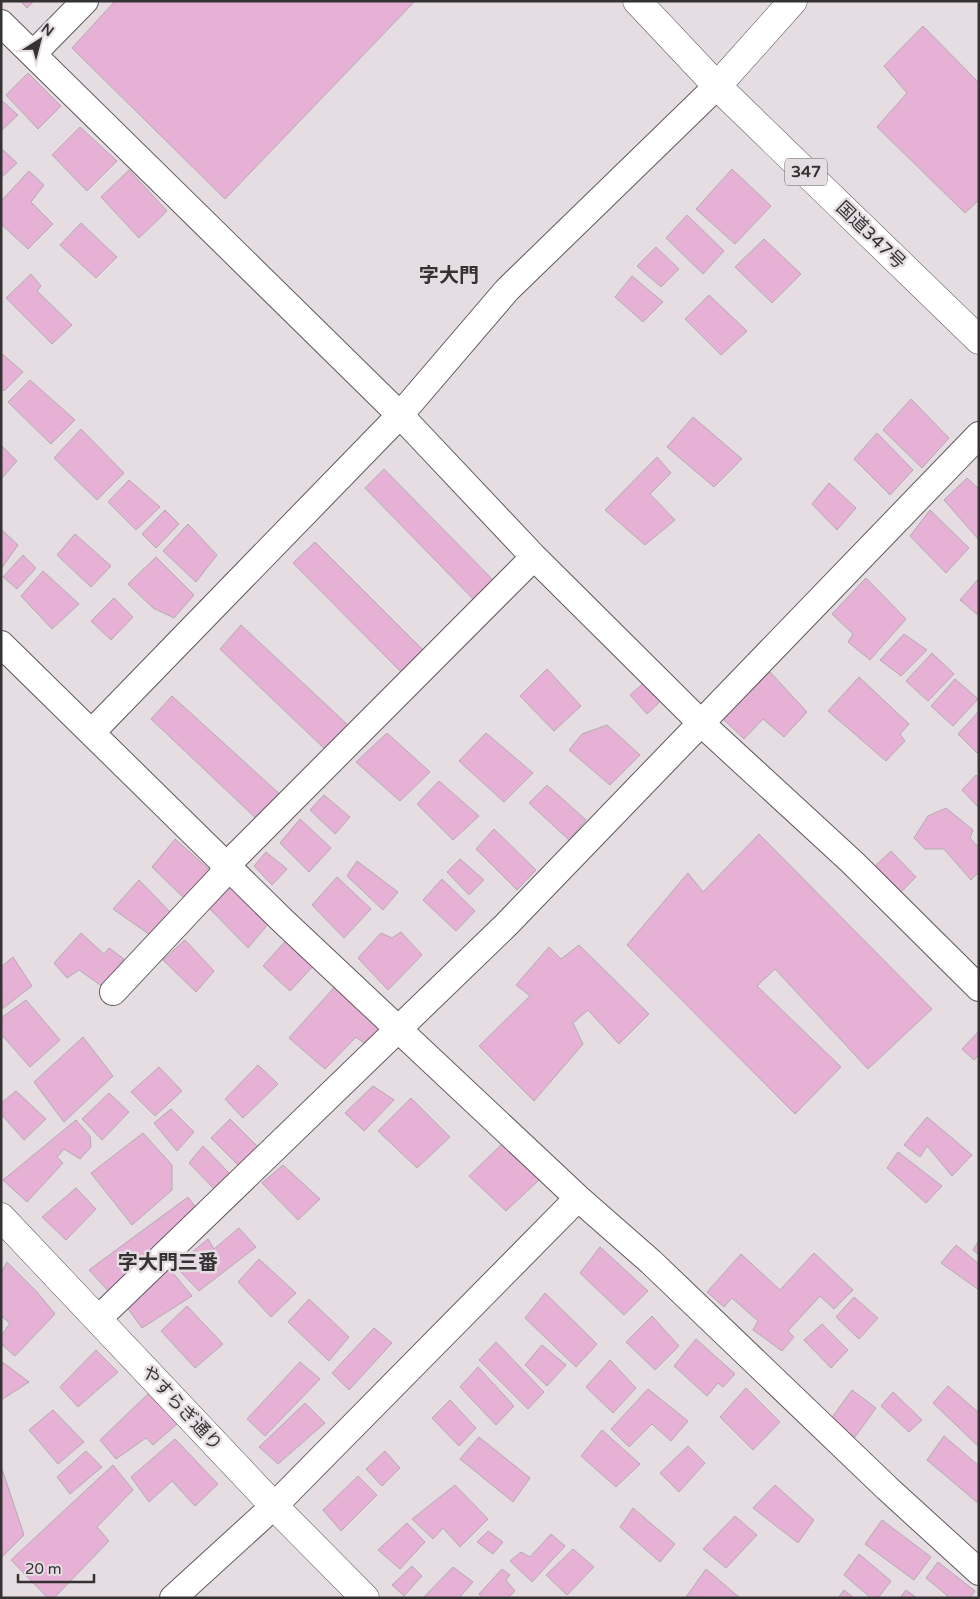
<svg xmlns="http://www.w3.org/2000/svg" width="980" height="1599" font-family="'Varela Round','Noto Sans JP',sans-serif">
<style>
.building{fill:#e7b1d6;stroke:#b2abb0}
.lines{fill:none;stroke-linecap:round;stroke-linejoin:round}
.street-casing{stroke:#60595d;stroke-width:28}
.secondary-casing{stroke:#60595d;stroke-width:29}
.highway-casing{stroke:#60595d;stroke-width:29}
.street{stroke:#fff;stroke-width:26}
.secondary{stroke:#fff;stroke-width:28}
.highway{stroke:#fff;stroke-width:28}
.labels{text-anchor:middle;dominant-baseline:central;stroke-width:5;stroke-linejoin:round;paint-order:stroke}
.shield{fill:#e5dde2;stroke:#6a6568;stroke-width:1}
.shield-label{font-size:16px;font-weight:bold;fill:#353234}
.street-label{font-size:18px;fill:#353234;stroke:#e5dde2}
.quarter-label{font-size:20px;font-weight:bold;fill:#353234;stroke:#e5dde2}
</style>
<rect width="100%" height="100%" fill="#e5dde2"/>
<!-- building -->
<path class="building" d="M20 1H34L27 8Z
M115 1H415L225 199 72 48Z
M923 26 979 83V200L965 213 877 127 907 93 884 66Z
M28 73 61 106 38 129 6 95Z
M1 100 18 115 1 131Z
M80 127 117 161 87 191 52 155Z
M1 148 17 163 1 178Z
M732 169 771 206 735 244 696 209Z
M129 170 167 211 139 238 101 197Z
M29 171 44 185 31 202 53 224 28 249 1 224V201Z
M687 215 724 251 703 274 666 238Z
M81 223 117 257 96 278 60 245Z
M764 239 801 274 772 303 735 267Z
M656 247 679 269 661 287 637 266Z
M31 274 41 286 37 291 72 325 52 344 6 298Z
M632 276 663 302 643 322 615 297Z
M709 295 747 331 721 355 685 319Z
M1 353 23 372 4 391 1 388Z
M30 380 75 420 51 444 8 402Z
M911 399 949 438 922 468 883 430Z
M693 417 742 459 714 487 667 447Z
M81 429 124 473 97 500 54 458Z
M877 433 913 470 890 495 854 459Z
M1 445 17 461 1 479Z
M657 457 671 473 650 494 675 520 645 545 605 510Z
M384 469 493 580 475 601 365 488Z
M967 478 979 489V540L944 500Z
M129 480 160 507 136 530 108 502Z
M829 483 856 508 837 530 812 504Z
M165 510 179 524 156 548 142 534Z
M930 510 969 548 946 573 910 536Z
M188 524 217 555 196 582 163 551Z
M1 529 18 545 1 569Z
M75 534 111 566 91 587 57 555Z
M315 542 423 650 402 673 293 563Z
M23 555 36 568 17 589 3 577Z
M156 557 194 595 174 618 153 608 128 584Z
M43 571 79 604 52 629 21 596Z
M866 578 906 619 870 660 848 642 853 634 832 614Z
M979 578V616L960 600Z
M114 598 133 617 111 640 91 621Z
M241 625 351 728 329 753 220 649Z
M904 634 927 650 901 676 880 660Z
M932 653 954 674 928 701 906 681Z
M547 669 581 706 554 731 520 696Z
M770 672 807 712 784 737 763 719 744 739 723 719Z
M859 677 909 724 900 734 905 741 886 761 828 711Z
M955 679 978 699 953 726 931 706Z
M647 680 665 697 647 714 630 695Z
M172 696 284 798 261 823 151 719Z
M979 711V752L977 753 958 734Z
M607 725 640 755 610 785 569 750 582 734Z
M387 733 430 772 400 801 356 762Z
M486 733 533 773 504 802 459 761Z
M976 775 979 778V808L962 790Z
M439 781 479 816 453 840 417 804Z
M547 785 586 820 569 840 529 803Z
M324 795 350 817 335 834 310 810Z
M946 808 973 830 970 838 979 848V872L971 880 944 849H925L914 838 928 816Z
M300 819 331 848 309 872 280 843Z
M494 829 536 870 517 890 476 849Z
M759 834 932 1009 868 1069 775 969 757 986 841 1067 795 1114 627 945 688 873 703 892Z
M175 839 211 871 186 900 152 867Z
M891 851 916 877 898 895 872 869Z
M266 852 287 869 272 885 254 866Z
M460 859 484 880 469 895 447 872Z
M357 861 398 892 383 910 347 876Z
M337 877 371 909 344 938 312 905Z
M442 879 475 911 456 931 423 900Z
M139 880 173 915 153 937 113 909Z
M232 886 269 923 248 948 209 908Z
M401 932 422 955 388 990 358 958 381 933 392 938Z
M81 933 104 954 109 948 124 959 103 987 79 970 67 978 54 963Z
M289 937 316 963 290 991 263 966Z
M185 940 214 971 196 992 163 960Z
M579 945 649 1014 619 1044 588 1010 573 1023 583 1044 534 1101 479 1046 530 996 516 985 549 947 561 959Z
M13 957 32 986 2 1009 1 967Z
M338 983 384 1027 365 1044 356 1037 325 1069 289 1038Z
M26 1000 60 1040 30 1067 1 1034V1018Z
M979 1031V1055L974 1060 962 1049Z
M83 1037 113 1076 64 1122 34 1082Z
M258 1065 278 1084 243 1118 225 1099Z
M159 1067 182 1091 155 1116 131 1092Z
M373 1086 394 1100 364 1131 345 1113Z
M16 1091 46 1119 24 1140 1 1114V1103Z
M109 1093 129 1112 102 1140 82 1119Z
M411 1098 450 1137 417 1168 378 1131Z
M171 1109 194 1132 177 1151 154 1123Z
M927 1117 972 1155 952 1176 927 1146 920 1157 904 1145Z
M230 1119 262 1151 243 1170 211 1138Z
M76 1120 90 1136 91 1147 80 1159 64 1149 57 1157 63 1163 27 1202 3 1180Z
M143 1133 172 1165V1190L132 1225 91 1173Z
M503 1143 539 1180 506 1211 469 1176Z
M203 1146 230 1174 215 1190 189 1163Z
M898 1152 942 1186 926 1203 887 1168Z
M283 1165 320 1199 298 1220 262 1183Z
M76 1188 96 1209 66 1240 42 1217Z
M188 1197 199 1212 124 1270 128 1277 111 1294 89 1270Z
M239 1228 256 1247 199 1291 175 1266 208 1239 214 1249Z
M979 1240V1255L973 1250Z
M956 1245 979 1264V1290L941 1263Z
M600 1247 648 1291 624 1315 580 1273Z
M814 1253 853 1290 834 1309 820 1296 788 1331 794 1337 782 1351 753 1330 758 1321 732 1298 724 1307 707 1292 741 1254 780 1290Z
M259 1259 296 1293 271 1317 238 1282Z
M7 1262 37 1292 55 1314 15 1356 1 1344V1336L10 1323 1 1316V1273Z
M168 1267 192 1296 142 1328 126 1306Z
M545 1293 597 1344 576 1367 525 1318Z
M854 1297 878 1318 859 1339 836 1317Z
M309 1299 349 1337 329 1361 288 1322Z
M187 1306 223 1344 195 1368 161 1331Z
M652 1316 679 1346 655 1370 626 1342Z
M822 1324 848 1350 831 1368 804 1340Z
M374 1328 392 1343 349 1390 332 1373Z
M696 1339 735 1374 723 1387 718 1383 707 1396 674 1366Z
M496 1342 544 1392 528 1409 479 1360Z
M542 1345 566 1365 547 1386 525 1365Z
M96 1350 118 1372 78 1407 60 1387Z
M610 1360 636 1388 613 1413 586 1387Z
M1 1361 29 1382 1 1400Z
M300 1362 320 1379 265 1436 247 1419Z
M478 1367 514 1406 496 1425 460 1387Z
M948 1386 979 1413V1447L933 1403Z
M746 1388 780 1422 753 1450 720 1417Z
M648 1389 688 1421 671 1441 652 1424 629 1447 611 1429Z
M852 1390 876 1408 855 1437 830 1420Z
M893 1392 922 1420 909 1432 881 1406Z
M148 1394 178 1423 153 1445 146 1438 116 1459 100 1440Z
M450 1400 476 1428 459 1446 432 1418Z
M305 1403 325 1423 278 1464 259 1447Z
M53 1410 84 1442 58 1464 29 1430Z
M602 1430 640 1464 616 1487 581 1456Z
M944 1436 979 1466V1504L927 1460Z
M479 1437 530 1478 513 1502 460 1459Z
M175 1439 218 1484 195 1506 172 1481 149 1502 131 1477Z
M688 1446 705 1463 679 1492 660 1473Z
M86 1451 102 1467 70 1494 57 1477Z
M385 1451 400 1468 382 1486 366 1469Z
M113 1465 133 1490 97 1527 109 1541 54 1598H48L11 1560Z
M1 1466 24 1535 1 1558Z
M358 1476 377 1495 341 1531 323 1510Z
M455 1485 488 1519 460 1547 443 1528 433 1539 412 1519Z
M775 1485 814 1520 798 1543 753 1508Z
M633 1508 675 1544 660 1562 620 1527Z
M735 1516 757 1535 726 1568 703 1549Z
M882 1520 931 1557 914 1580 865 1544Z
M407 1523 425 1542 400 1569 378 1550Z
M488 1531 503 1542 493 1554 477 1542Z
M551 1534 565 1546 532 1582 510 1561 521 1552 530 1557Z
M573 1549 594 1567 567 1595 546 1575Z
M859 1554 891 1581 878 1598H871L844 1575Z
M938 1562 975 1591 970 1598H950L926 1578Z
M412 1566 422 1576 404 1596 392 1585Z
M453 1567 473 1582 459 1598H423Z
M502 1569 510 1575 506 1580 515 1591 508 1598H482L479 1594Z
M706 1569 740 1598 686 1597Z
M844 1590 854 1598H838Z
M906 1590 917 1598H900Z"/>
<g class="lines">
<defs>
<path id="street" d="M1 23 400 415 534 557 702 724 852 862 979 988
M33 54 85 1
M1 644 283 921 578 1198 651 1262 888 1489 979 1572
M92 732 400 415 507 290 717 86
M113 992 220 878 227 865 534 557
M98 1319 506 925 979 435
M173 1598 274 1506 578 1198"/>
<path id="secondary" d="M717 86 793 1
M1 1217 274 1506 365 1598"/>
<path id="highway" d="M637 1 717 86 979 340"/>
</defs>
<!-- street casing -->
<use href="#street" class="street-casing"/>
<!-- secondary casing -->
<use href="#secondary" class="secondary-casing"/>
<!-- highway casing -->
<use href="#highway" class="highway-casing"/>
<!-- street -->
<use href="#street" class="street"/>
<!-- secondary -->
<use href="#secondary" class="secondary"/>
<!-- highway -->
<use href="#highway" class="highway"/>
</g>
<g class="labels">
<!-- shield labels -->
<rect class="shield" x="785" y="158.5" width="42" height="27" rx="4"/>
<g class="shield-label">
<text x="806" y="172">347</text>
</g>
<!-- street labels -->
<g class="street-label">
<text transform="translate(871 235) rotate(44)">国道347号</text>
<text transform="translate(182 1408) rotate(47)">やすらぎ通り</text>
</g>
<!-- quarter labels -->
<g class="quarter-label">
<text x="449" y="276">字大門</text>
<text x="168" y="1263">字大門三番</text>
</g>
</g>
<!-- border -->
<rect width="980" height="1599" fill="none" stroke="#353234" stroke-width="5"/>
<!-- north arrow -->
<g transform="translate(40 40) rotate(36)" stroke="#e5dde2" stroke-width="4" paint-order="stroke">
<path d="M0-4L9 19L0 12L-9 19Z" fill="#353234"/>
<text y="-8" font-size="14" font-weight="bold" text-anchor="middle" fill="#353234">N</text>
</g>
<!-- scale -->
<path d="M18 1574v8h76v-8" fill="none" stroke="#353234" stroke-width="2.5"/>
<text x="25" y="1574" font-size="15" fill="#353234" stroke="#e5dde2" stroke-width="4" paint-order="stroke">20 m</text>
</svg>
